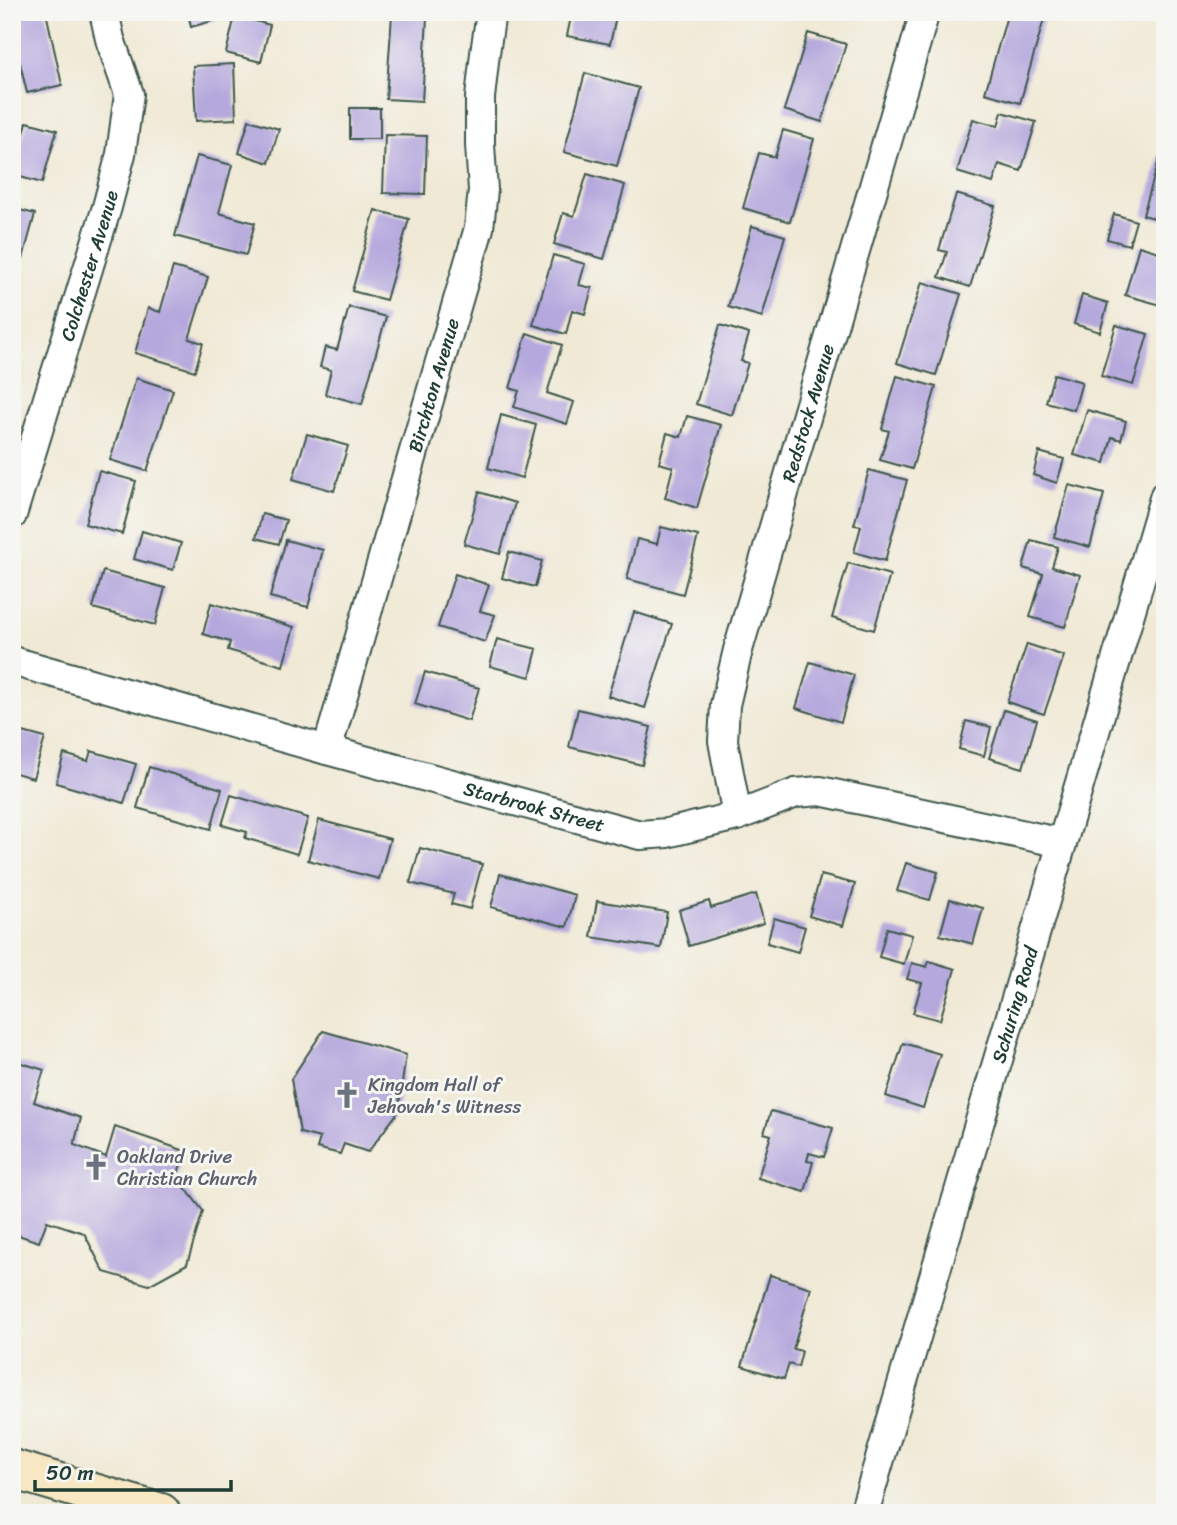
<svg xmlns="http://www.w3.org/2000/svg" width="1177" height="1525" font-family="Sriracha,sans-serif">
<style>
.building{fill:#b5a8dd}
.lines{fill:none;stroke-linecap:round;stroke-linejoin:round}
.street-casing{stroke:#3e574c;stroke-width:32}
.secondary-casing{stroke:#3e574c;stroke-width:42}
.street{stroke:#fff;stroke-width:28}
.secondary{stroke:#f7e8c3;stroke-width:38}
.labels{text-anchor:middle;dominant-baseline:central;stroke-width:6;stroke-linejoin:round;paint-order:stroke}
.street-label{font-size:19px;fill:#1f3d34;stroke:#f6f6f2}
.worship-label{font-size:19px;fill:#5b616d;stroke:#f6f6f2;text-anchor:start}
</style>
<rect width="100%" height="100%" fill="#f6f6f2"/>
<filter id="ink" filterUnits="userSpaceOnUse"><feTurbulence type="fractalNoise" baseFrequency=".0143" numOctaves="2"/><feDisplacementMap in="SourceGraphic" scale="14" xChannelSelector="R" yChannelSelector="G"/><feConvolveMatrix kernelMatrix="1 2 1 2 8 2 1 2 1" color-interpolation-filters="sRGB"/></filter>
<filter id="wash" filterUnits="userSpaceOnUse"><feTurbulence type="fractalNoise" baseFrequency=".00686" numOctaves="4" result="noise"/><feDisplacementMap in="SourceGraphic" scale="28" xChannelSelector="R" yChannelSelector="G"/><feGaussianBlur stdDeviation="1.57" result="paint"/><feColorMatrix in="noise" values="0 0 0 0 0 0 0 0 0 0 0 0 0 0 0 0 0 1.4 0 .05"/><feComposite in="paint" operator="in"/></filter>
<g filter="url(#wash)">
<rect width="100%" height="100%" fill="#f0e9d5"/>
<g id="blocks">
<!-- building -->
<path class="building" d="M25 12H46L62 85 27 93 12 29V15Z
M188 12H221L223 18 191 27Z
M572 12H617L610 44 567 36Z
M1008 12H1021L1044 19 1020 103 985 93Z
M392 15 427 18 422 101 386 99Z
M235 16 270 25 261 62 226 53Z
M808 33 846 44 822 122 784 110Z
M234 64 236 119 196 121 193 66Z
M585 73 639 88 617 166 564 152Z
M350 108H380V139H350Z
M1002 112 1036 122 1021 171 999 164 993 183 957 172 973 119 998 126Z
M249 120 279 129 269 163 239 153Z
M27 122 57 130 42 183 13 175Z
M783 130 814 139 790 222 743 208 759 153 775 157Z
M385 135 427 136 425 194 383 193Z
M1164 142H1165V221L1143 215Z
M197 156 232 165 219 213 255 223 246 255 175 236Z
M587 174 625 185 604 259 554 244 563 213 574 216Z
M956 194 995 206 970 287 939 277 947 252 939 250Z
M12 208 35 214 23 258 12 255Z
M375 210 409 219 386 300 352 291Z
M1114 214 1136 221 1129 245 1107 239Z
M752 226 785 236 762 317 728 307Z
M1139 246 1165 254V292L1161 305 1125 295Z
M553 255 585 264 579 285 592 288 585 314 572 310 566 334 533 325Z
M173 267 208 277 189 339 203 343 195 371 135 353 148 308 160 312Z
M922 282 961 294 936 375 897 363Z
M12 292 21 295 13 324H12Z
M1082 295 1108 303 1100 332 1074 324Z
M349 307 386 317 362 404 325 394 331 370 320 367 325 347 337 350Z
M720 325 749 334 741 361 748 363 732 415 696 404Z
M1116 325 1148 334 1133 385 1101 376Z
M527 333 562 345 547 393 574 402 567 424 514 407 519 391 510 388Z
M1054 374 1082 382 1074 410 1046 402Z
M897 376 936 387 912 469 880 460 889 431 882 429Z
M136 378 173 390 147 471 110 460Z
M1087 410 1126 421 1121 440 1112 437 1105 463 1074 455Z
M501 415 536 425 522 478 488 468Z
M687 416 721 425 697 508 665 498 673 467 659 463 667 433 681 437Z
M307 434 348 446 334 491 293 479Z
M1039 452 1064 459 1057 483 1033 475Z
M869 470 907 480 885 561 854 552 861 526 854 525Z
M99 471 136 481 122 534 85 524Z
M1069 485 1104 494 1090 547 1054 537Z
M479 492 515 503 500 554 464 544Z
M262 514 286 520 279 544 256 538Z
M661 527 698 536 683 594 627 579 637 539 657 544Z
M142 531 181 543 173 570 134 559Z
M286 540 323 550 308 607 270 597Z
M1031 540 1058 547 1052 567 1080 575 1065 627 1030 617 1043 574 1023 568Z
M509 552 542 561 535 587 502 578Z
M848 563 890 575 874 630 832 618Z
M103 571 165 588 155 625 93 608Z
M455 574 489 585 480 611 495 615 485 642 438 627Z
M211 603 294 627 283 666 228 650 230 642 203 634Z
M634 612 672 624 645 708 608 696Z
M497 639 537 649 530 677 490 666Z
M1027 644 1064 656 1044 714 1007 702Z
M810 662 854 675 841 722 796 708Z
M425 672 479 688 469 721 415 704Z
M578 709 651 727 642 765 569 747Z
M1004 710 1037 720 1023 768 989 758Z
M966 721 991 727 984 756 959 749Z
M12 729 45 738 33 778 12 772Z
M91 751 136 764 124 803 56 783 64 754 88 761Z
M149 767 222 789 211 829 137 808Z
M231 795 308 818 297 854 245 838 247 832 222 825Z
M319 820 390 839 379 879 308 860Z
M420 848 482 864 470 909 451 904 454 894 410 883Z
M906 863 938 872 930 900 897 891Z
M500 874 575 895 567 927 491 907Z
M821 875 855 884 843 926 809 916Z
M756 894 764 923 689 946 679 910 709 901 711 908Z
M950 899 983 908 973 944 940 935Z
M597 901 667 912 661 948 591 937Z
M774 918 805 927 798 952 767 943Z
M887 928 912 935 904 964 879 957Z
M929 961 955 969 940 1020 913 1013 922 983 907 979 912 963 927 967Z
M323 1031 406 1055 398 1112 368 1152 344 1144 340 1154 317 1148 320 1138 300 1133 291 1079Z
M903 1043 940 1054 923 1108 886 1096Z
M12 1060 44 1070 34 1102 81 1118 74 1145 106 1157 115 1127 185 1151 177 1177 203 1211 187 1264 149 1285 104 1272 84 1233 47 1221 39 1242 12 1233Z
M771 1111 833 1128 824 1157 809 1153 807 1161 813 1162 805 1192 758 1178 771 1135 764 1133Z
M770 1275 811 1288 793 1349 802 1351 798 1367 789 1364 784 1379 742 1366Z"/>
</g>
</g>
<g filter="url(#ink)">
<use href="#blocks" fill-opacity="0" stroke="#3e574c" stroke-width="2"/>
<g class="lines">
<defs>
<g id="street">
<path id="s1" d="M12 515 107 207 121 154 129 94 110 39 104 12"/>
<path id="s2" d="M12 661 327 750 640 835 667 833 737 816 796 793 820 791 1062 843"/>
<path id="s3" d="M327 750 479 228 483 190 480 145V98L485 53 491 12"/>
<path id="s4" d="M737 816 723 741 725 705 738 650 925 12"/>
<path id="s5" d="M864 1513 1165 495"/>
</g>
<path id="secondary" d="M12 1469 161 1513"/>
</defs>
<!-- street casing -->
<use href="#street" class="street-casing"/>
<!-- secondary casing -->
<use href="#secondary" class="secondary-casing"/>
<!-- street -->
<use href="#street" class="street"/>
<!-- secondary -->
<use href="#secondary" class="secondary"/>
</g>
</g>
<!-- icons -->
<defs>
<symbol id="church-bare" viewBox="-9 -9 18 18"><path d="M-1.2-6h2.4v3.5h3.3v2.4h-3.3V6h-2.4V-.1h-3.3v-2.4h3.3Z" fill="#6b7280" stroke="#f6f6f2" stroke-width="2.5" paint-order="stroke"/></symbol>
</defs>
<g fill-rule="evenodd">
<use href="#church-bare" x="328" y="1076" width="38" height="38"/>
<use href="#church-bare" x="77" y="1148" width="38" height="38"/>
</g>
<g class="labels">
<!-- street labels -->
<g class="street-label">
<text stroke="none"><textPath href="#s1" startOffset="261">Colchester Avenue</textPath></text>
<text stroke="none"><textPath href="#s3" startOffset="380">Birchton Avenue</textPath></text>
<text stroke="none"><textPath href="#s4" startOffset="416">Redstock Avenue</textPath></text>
<text stroke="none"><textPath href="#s2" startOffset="542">Starbrook Street</textPath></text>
<text stroke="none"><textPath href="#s5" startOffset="530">Schuring Road</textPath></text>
</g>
<!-- worship labels -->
<g class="worship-label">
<text x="368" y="1084">Kingdom Hall of<tspan x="368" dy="22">Jehovah's Witness</tspan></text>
<text x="117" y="1156">Oakland Drive<tspan x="117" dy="22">Christian Church</tspan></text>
</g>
</g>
<!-- margin -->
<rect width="1177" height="1525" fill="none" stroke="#f6f6f2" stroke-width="42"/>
<!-- scale -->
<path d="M35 1480v10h196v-10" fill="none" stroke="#1f3d34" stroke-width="3.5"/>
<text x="46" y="1480" font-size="21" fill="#1f3d34" stroke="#f6f6f2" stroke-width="5" paint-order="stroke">50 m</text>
</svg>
